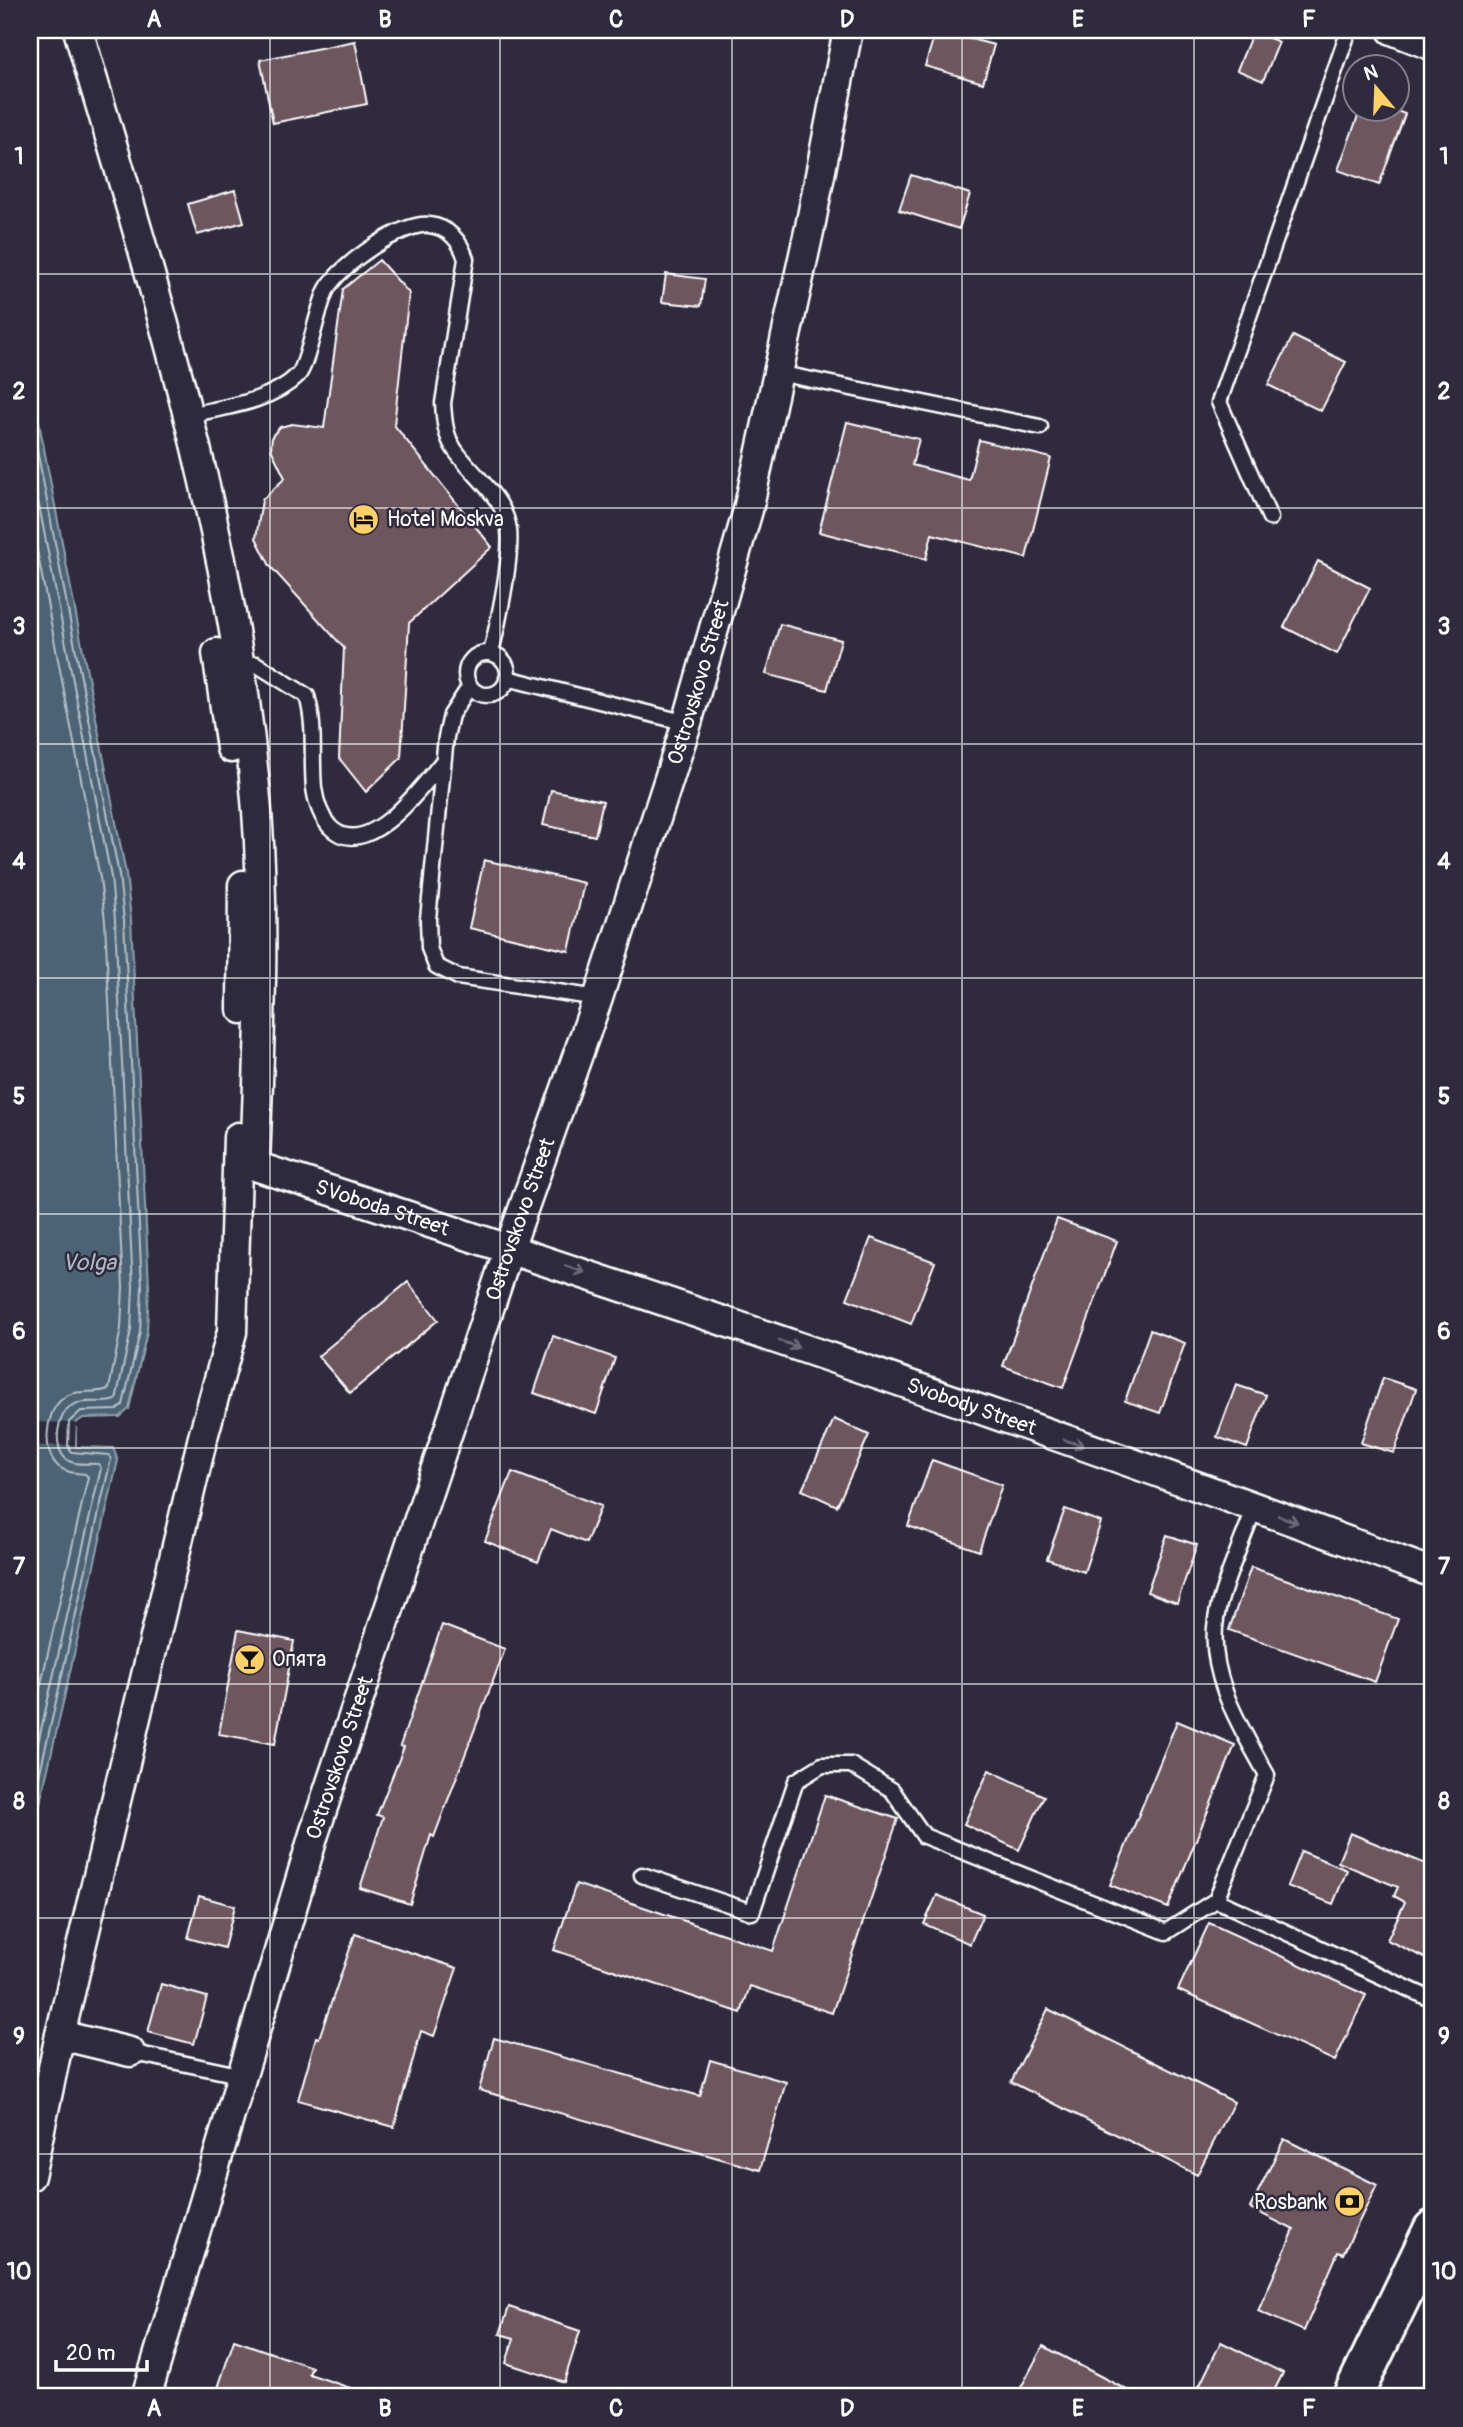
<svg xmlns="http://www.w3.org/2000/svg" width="1463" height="2427" font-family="Pangolin,sans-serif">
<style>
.water{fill:#4b6375;stroke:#93a1ac;stroke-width:2}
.pier{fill:#2f2a3d}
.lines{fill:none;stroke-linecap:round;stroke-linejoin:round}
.shore{stroke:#b7c1c8;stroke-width:2}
.building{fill:#6d565d;stroke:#fff;stroke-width:2}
.lane-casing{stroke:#fff;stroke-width:19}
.street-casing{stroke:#fff;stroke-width:33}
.primary-casing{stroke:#fff;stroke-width:44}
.lane{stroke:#2f2a3d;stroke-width:14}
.street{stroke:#2f2a3d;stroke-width:28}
.primary{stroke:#2f2a3d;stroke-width:38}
.oneway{stroke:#6d6a77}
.grid{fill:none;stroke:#fff;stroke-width:2;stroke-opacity:0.55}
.labels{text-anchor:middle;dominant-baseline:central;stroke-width:5;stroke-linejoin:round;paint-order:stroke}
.poi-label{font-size:21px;fill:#fff;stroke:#2f2a3d;text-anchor:start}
.street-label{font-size:21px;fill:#fff;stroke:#2f2a3d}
.water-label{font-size:23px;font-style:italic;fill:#aeb9c1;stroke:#2f2a3d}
.neatline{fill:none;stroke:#fff;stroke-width:2.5}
.grid-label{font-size:23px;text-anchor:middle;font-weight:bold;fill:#fff}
</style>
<rect width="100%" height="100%" fill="#2f2a3d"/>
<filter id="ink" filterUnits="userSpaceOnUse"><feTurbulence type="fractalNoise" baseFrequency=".0143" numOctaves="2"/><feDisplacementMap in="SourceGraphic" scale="14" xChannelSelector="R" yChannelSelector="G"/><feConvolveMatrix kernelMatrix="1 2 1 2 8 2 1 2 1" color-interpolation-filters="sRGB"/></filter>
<g filter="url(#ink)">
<!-- water -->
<path class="water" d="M30 376 126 874 131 919 149 1286 147 1332 129 1409 120 1417 83 1418 76 1423V1447L113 1448 118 1460 30 1848Z"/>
<!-- pier -->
<path class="pier" d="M30 1422 76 1423 75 1445 31 1446Z"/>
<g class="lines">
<!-- shore -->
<path class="shore" d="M30 413 119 875 124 920 142 1287 140 1332 123 1405 117 1410 81 1411 69 1422 68 1445 71 1452 109 1455 111 1459 30 1816
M30 459 111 877 115 920 133 1287 131 1330 116 1400C103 1405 86 1398 73 1405 57 1412 52 1447 66 1459 74 1466 88 1463 98 1464L101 1468 30 1778
M30 514 100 878 105 921 123 1287 121 1328 109 1389C93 1395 75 1387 61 1400 45 1414 42 1452 59 1467 67 1473 76 1473 85 1474L88 1477 30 1732"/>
</g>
<!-- building -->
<path class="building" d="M936 30 994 45 983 83 925 66Z
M1253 31 1279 42 1263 81 1237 70Z
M355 41 367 104 273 123 260 60Z
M1361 108H1389L1405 114 1379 185 1338 170Z
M911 175 970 194 959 229 899 210Z
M235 190 244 222 197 235 188 204Z
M379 260 409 293 394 425 492 547 409 623 401 758 366 792 339 758 344 648 270 566 256 538 262 500 285 478 271 449 272 436 280 427 292 424 324 428 343 289Z
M666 274 705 279 701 306 662 302Z
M1293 336 1346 362 1321 411 1268 385Z
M847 422 919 439 912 465 969 480 979 440 1051 458 1026 558 932 534 926 559 819 532Z
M1318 561 1370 588 1337 654 1284 627Z
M780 624 841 640 827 690 766 674Z
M551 790 603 801 595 836 543 825Z
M484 860 584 883 569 951 469 928Z
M1057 1219 1117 1241 1063 1388 1003 1366Z
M871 1238 935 1262 911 1324 847 1299Z
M408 1282 438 1320 350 1393 318 1356Z
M1150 1330 1185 1343 1160 1413 1125 1401Z
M553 1336 615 1358 596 1414 534 1393Z
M1383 1378 1416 1389 1394 1453 1361 1443Z
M1236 1385 1266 1395 1247 1448 1217 1437Z
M834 1419 869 1435 837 1506 802 1490Z
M932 1460 1002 1485 979 1551 908 1526Z
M512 1472 601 1506 586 1543 551 1529 538 1562 485 1541Z
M1065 1509 1101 1522 1084 1572 1047 1559Z
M1167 1535 1197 1545 1177 1603 1147 1592Z
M1251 1567 1398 1619 1375 1682 1229 1630Z
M442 1625 505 1649 434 1837 431 1835 410 1904 360 1888 383 1817 377 1815 404 1747 400 1746Z
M238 1630 294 1641 275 1744 219 1734Z
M1177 1721 1235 1745 1168 1908 1110 1885Z
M989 1770 1044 1796 1019 1850 964 1824Z
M825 1795 898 1819 832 2013 750 1986 741 2013 554 1950 576 1884 773 1951Z
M1350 1833 1433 1867V1962L1387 1940 1405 1902 1394 1896 1398 1887 1338 1862Z
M1301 1851 1347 1870 1333 1904 1287 1886Z
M937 1895 983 1914 970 1944 924 1924Z
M199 1896 235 1906 224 1948 188 1938Z
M1209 1923 1366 1995 1335 2061 1178 1990Z
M355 1934 457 1968 434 2036 421 2031 394 2127 298 2100 316 2037 319 2038Z
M161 1984 207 1997 194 2044 148 2032Z
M1048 2009 1234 2102 1197 2175 1011 2082Z
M494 2038 700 2096 710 2060 786 2082 760 2170 479 2090Z
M1284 2139 1377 2185 1343 2254 1338 2252 1304 2331 1258 2311 1294 2230 1250 2208Z
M509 2307 580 2331 564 2382 506 2363 514 2338 500 2334Z
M234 2340 312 2367 309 2374 365 2393V2397H215Z
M1221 2342 1283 2373 1271 2397H1194Z
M1043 2346 1140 2397H1016Z"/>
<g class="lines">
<defs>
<path id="lane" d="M778 373 1040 427
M189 415C225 407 271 402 298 375 308 365 317 308 327 289 340 265 402 222 429 225 449 227 461 242 466 259L443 403C444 419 445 436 455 450 472 475 505 497 509 530 512 559 498 623 491 653
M1270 518 1219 402 1349 30
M466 674a21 21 0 1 1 42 0a21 21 0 1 1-42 0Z
M239 666 256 664 307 696C316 727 311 756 314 788 316 802 320 816 330 827 366 864 423 786 443 761
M507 678 687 723
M470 686 451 715 446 737 428 919 429 948 436 966 458 977 598 998
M642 1875 752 1912 796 1781 822 1765H851L892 1790 924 1836 1166 1932 1216 1900 1433 2000
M1216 1900 1267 1775C1241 1728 1207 1675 1216 1619 1221 1587 1244 1538 1255 1506
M130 2052 243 2076"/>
<g id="street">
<path id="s1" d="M78 30C154 286 236 543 257 811 266 930 259 1048 255 1166 650 1294 1044 1427 1433 1573"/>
<path d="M1392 30 1433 46"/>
<path d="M217 653 231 748"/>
<path d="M242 1009 243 885"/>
<path d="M130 2052 60 2035 203 1437 232 1332 238 1137"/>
<path d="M30 2176 60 2035"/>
<path id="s2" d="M146 2397 314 1834 509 1249 598 998 687 723 748 510 810 227 848 30"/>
</g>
<path id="primary" d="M1352 2397 1433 2230"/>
</defs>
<!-- lane casing -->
<use href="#lane" class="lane-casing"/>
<!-- street casing -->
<use href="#street" class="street-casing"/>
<!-- primary casing -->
<use href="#primary" class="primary-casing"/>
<!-- lane -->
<use href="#lane" class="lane"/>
<!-- street -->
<use href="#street" class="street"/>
<!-- primary -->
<use href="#primary" class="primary"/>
</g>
<!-- one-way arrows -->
<defs><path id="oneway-shaft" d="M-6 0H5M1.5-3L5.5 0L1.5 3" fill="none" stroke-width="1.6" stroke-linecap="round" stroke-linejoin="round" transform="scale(1.75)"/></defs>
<g class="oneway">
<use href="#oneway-shaft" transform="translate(575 1269) rotate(19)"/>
<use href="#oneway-shaft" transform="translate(789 1344) rotate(19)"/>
<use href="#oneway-shaft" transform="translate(1074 1443) rotate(19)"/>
<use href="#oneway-shaft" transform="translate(1288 1519) rotate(20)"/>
</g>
</g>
<!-- grid -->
<path class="grid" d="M270 30V2397M500 30V2397M732 30V2397M962 30V2397M1194 30V2397M30 274H1433M30 508H1433M30 744H1433M30 978H1433M30 1214H1433M30 1448H1433M30 1684H1433M30 1918H1433M30 2154H1433"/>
<!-- icons -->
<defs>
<symbol id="hotel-disc" viewBox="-11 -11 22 22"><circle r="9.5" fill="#ffd166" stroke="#2f2a3d"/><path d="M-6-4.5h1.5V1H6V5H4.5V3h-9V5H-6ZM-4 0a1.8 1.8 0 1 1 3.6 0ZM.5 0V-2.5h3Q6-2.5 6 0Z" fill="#111"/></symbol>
<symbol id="bar-disc" viewBox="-11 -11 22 22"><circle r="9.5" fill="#ffd166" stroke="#2f2a3d"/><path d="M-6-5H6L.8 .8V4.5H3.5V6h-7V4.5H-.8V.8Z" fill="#111"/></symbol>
<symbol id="bank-disc" viewBox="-11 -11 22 22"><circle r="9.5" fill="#ffd166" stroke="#2f2a3d"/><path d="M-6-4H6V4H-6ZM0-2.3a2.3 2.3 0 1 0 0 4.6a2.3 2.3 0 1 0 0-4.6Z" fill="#111"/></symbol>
</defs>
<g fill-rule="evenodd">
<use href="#hotel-disc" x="346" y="502" width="35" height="35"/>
<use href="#bar-disc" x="232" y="1642" width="35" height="35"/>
<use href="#bank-disc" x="1332" y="2184" width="35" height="35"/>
</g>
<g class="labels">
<!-- poi labels -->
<g class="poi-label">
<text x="387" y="519">Hotel Moskva</text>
<text x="272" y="1659">Опята</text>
<text x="1327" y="2202" text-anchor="end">Rosbank</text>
</g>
<!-- street labels -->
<g class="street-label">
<text stroke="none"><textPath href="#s2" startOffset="1802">Ostrovskovo Street</textPath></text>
<text stroke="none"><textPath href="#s1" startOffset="1292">SVoboda Street</textPath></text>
<text stroke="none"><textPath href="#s2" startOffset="1236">Ostrovskovo Street</textPath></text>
<text stroke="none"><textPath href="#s1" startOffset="1914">Svobody Street</textPath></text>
<text stroke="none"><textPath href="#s2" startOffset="668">Ostrovskovo Street</textPath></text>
</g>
<!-- water labels -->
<g class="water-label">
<text x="89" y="1262">Volga</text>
</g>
</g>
<!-- margin -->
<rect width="1463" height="2427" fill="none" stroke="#2f2a3d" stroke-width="77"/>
<!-- north arrow -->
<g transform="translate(1376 88) rotate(341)"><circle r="33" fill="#2f2a3d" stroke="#827f8b" stroke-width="2"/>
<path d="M0-5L12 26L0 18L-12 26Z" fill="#ffd166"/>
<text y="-10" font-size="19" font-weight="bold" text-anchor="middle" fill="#ffffff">N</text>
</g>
<!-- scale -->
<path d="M56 2360v10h91v-10" fill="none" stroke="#ffffff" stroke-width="3.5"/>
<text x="66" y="2360" font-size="21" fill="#ffffff" stroke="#2f2a3d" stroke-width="5" paint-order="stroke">20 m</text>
<rect x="38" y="38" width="1386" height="2350" class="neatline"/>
<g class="grid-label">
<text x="154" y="27">A</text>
<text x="385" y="27">B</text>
<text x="616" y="27">C</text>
<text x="847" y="27">D</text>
<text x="1078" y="27">E</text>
<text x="1309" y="27">F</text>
<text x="19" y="164">1</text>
<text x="1444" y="164">1</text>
<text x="19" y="399">2</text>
<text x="1444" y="399">2</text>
<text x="19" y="634">3</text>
<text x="1444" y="634">3</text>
<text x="19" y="869">4</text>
<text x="1444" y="869">4</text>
<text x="19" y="1104">5</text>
<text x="1444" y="1104">5</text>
<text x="19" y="1339">6</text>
<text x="1444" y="1339">6</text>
<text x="19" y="1574">7</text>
<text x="1444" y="1574">7</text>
<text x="19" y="1809">8</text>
<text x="1444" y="1809">8</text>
<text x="19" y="2044">9</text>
<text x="1444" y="2044">9</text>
<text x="19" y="2279">10</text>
<text x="1444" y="2279">10</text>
<text x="154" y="2416">A</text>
<text x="385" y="2416">B</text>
<text x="616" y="2416">C</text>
<text x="847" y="2416">D</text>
<text x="1078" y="2416">E</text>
<text x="1309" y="2416">F</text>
</g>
</svg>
